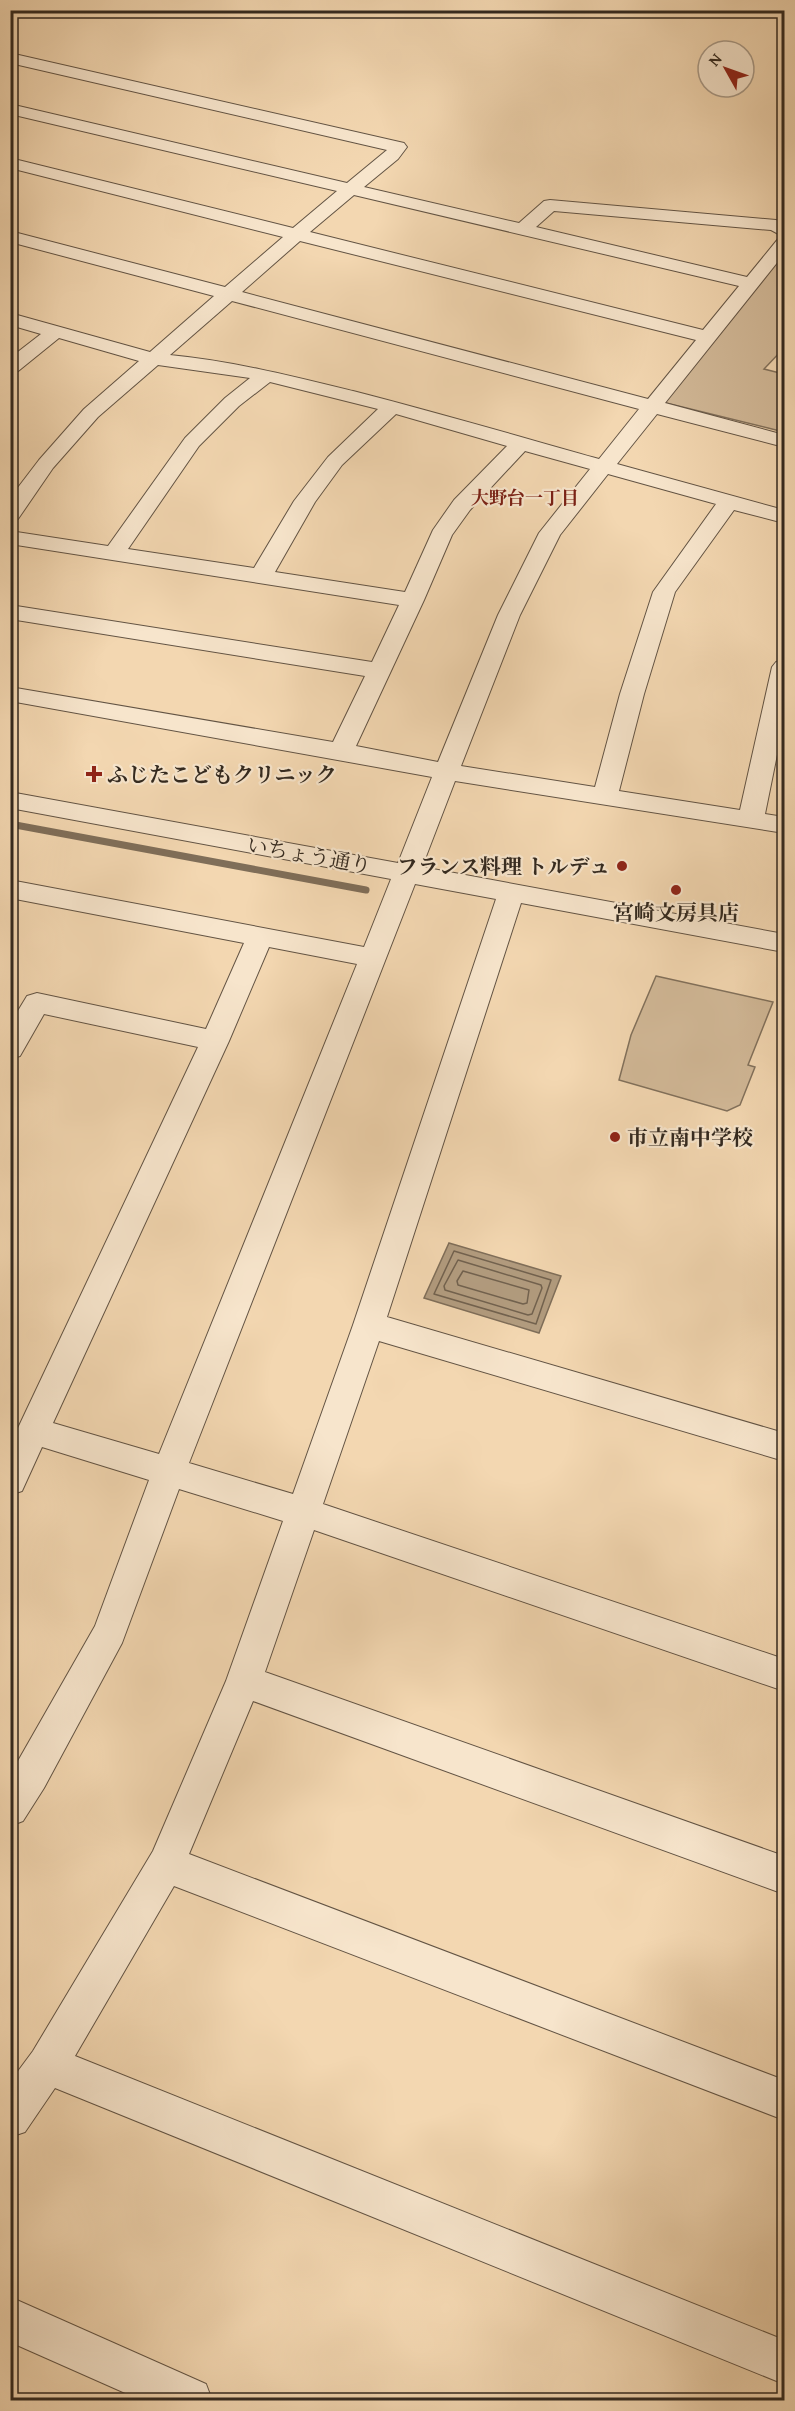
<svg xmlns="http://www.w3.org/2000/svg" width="795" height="2411" font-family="'Gentium Book Plus','Noto Serif JP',serif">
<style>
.green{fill:#d2b998;stroke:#82715c;stroke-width:1.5}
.water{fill:#b29c7f;stroke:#7f6e59;stroke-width:1.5}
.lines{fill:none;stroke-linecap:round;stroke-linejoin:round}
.shore{stroke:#72624f;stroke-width:1.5}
.stream{stroke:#7f6e59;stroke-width:7}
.minor-casing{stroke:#635444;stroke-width:2}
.minor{fill:#f7e5cc;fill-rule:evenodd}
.poi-dot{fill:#8f2418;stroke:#f7e5cc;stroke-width:2}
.labels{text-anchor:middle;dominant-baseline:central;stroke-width:4.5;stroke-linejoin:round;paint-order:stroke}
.far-neighbourhood-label{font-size:18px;font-weight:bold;fill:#7a1f14;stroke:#f7e5cc}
.poi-label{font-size:21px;font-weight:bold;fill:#33291f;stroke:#f7e5cc;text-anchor:start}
.street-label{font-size:21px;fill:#33291f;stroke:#f7e5cc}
</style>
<rect width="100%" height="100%" fill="#f3d7b1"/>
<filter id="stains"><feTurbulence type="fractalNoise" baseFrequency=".00333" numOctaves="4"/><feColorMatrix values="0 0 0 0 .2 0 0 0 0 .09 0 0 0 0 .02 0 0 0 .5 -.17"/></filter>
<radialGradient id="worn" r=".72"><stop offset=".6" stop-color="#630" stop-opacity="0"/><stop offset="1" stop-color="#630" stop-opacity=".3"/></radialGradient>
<!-- green -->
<path class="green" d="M784 253V348L764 369 784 374V432L662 402Z
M656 976 773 1002 748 1065 755 1067 740 1105 727 1111 619 1080 631 1035Z"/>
<!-- water -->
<path class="water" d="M449 1243 561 1276 539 1333 424 1298Z"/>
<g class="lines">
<!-- shore -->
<path class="shore" d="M454 1251 551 1280 536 1324 434 1294Z
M458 1260 541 1285 542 1288 532 1314 528 1315 445 1290 444 1286Z
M463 1271 529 1290 527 1303 523 1304 458 1285 457 1281Z"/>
<!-- stream -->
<path class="stream" d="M10 824 366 890"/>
<defs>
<path id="minor" d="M10 53 404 143 407 147 398 159 364 187 519 223 544 201 550 200 776 220 784 223V237L771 230 554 211 536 227 747 277 778 239 784 238V254L665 403 784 435V447L657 414 617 464 784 510V523L734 510 675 592 644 694 619 791 740 810 772 667 776 662 784 660V720L765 814 784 817V833L455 781 422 867 784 934V952L521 903 387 1317 784 1433V1461L379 1341 323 1504 784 1659V1691L314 1530 265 1672 784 1856V1894L253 1701 189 1854 784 2080V2120L174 1886 75 2056 784 2340V2384L55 2088 25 2132 10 2137V2082L33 2051 153 1851 226 1681 283 1521 179 1489 122 1643 44 1788 23 1821 10 1826V1775L95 1626 149 1480 42 1447 22 1491 10 1495V1445L198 1047 44 1014 20 1056 10 1059V1024L27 996 37 993 206 1029 244 943 10 898V880L364 947 391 879 10 808V792L398 863 432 777 10 701V687L333 742 365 676 10 619V605L372 662 399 605 10 544V531L108 546 185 438 225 398 250 378 158 365 98 417 53 468 18 519 10 520V498L39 460 84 409 139 361 59 338 17 372 10 374V358L41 334 10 325V313L150 352 214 296 10 242V231L225 287 283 237 10 168V158L293 228 337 191 10 114V104L347 183 387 150 10 63ZM354 195 739 286 703 330 310 232ZM300 241 696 340 648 399 242 292ZM232 301 639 409 599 459C517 436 435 412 353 391 292 376 232 361 170 355ZM270 382 378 409 328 457 294 501 254 568 128 549 199 446 239 406ZM396 414 507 446 454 500 433 530 405 592 275 572 315 502 342 465ZM525 451 590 469 539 533 498 615 438 762 356 746 424 600 452 535 470 510ZM608 474 716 504 653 592 620 694 595 787 461 766 520 615 560 535ZM415 884 496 899 353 1325 293 1494 189 1463ZM269 947 357 964 159 1454 53 1423 229 1041Z
M10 2297 206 2384 212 2400H141L10 2342Z"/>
</defs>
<!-- minor casing -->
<use href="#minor" class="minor-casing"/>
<!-- minor -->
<use href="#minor" class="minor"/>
</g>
<!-- markers -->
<g class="poi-dot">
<path d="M91 765h6v6h6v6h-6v6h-6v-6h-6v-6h6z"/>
<circle cx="622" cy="866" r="6"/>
<circle cx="676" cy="890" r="6"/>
<circle cx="615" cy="1137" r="6"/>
</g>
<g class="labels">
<!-- far-neighbourhood labels -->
<g class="far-neighbourhood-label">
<text x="525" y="497">大野台一丁目</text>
</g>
<!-- poi labels -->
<g class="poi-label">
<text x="107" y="774">ふじたこどもクリニック</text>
<text x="610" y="866" text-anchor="end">フランス料理 トルデュ</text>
<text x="676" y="912" text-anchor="middle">宮崎文房具店</text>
<text x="627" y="1137">市立南中学校</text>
</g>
<!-- street labels -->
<g class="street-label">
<text transform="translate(309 855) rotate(10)">いちょう通り</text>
</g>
</g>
<!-- margin -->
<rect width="795" height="2411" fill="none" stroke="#f3d7b1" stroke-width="36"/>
<rect x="12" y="12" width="771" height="2387" fill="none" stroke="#33291f" stroke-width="3"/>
<rect x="18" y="18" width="759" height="2375" fill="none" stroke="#33291f" stroke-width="1.5"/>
<!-- north arrow -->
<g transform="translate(726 69) rotate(310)"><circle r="28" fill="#f7e5cc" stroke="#a99a87" stroke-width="1.5"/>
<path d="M0-4.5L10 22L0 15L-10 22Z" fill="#8f2418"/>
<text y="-9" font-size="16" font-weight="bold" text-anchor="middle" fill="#33291f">N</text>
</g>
<rect width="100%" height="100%" filter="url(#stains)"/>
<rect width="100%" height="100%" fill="url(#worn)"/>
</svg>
